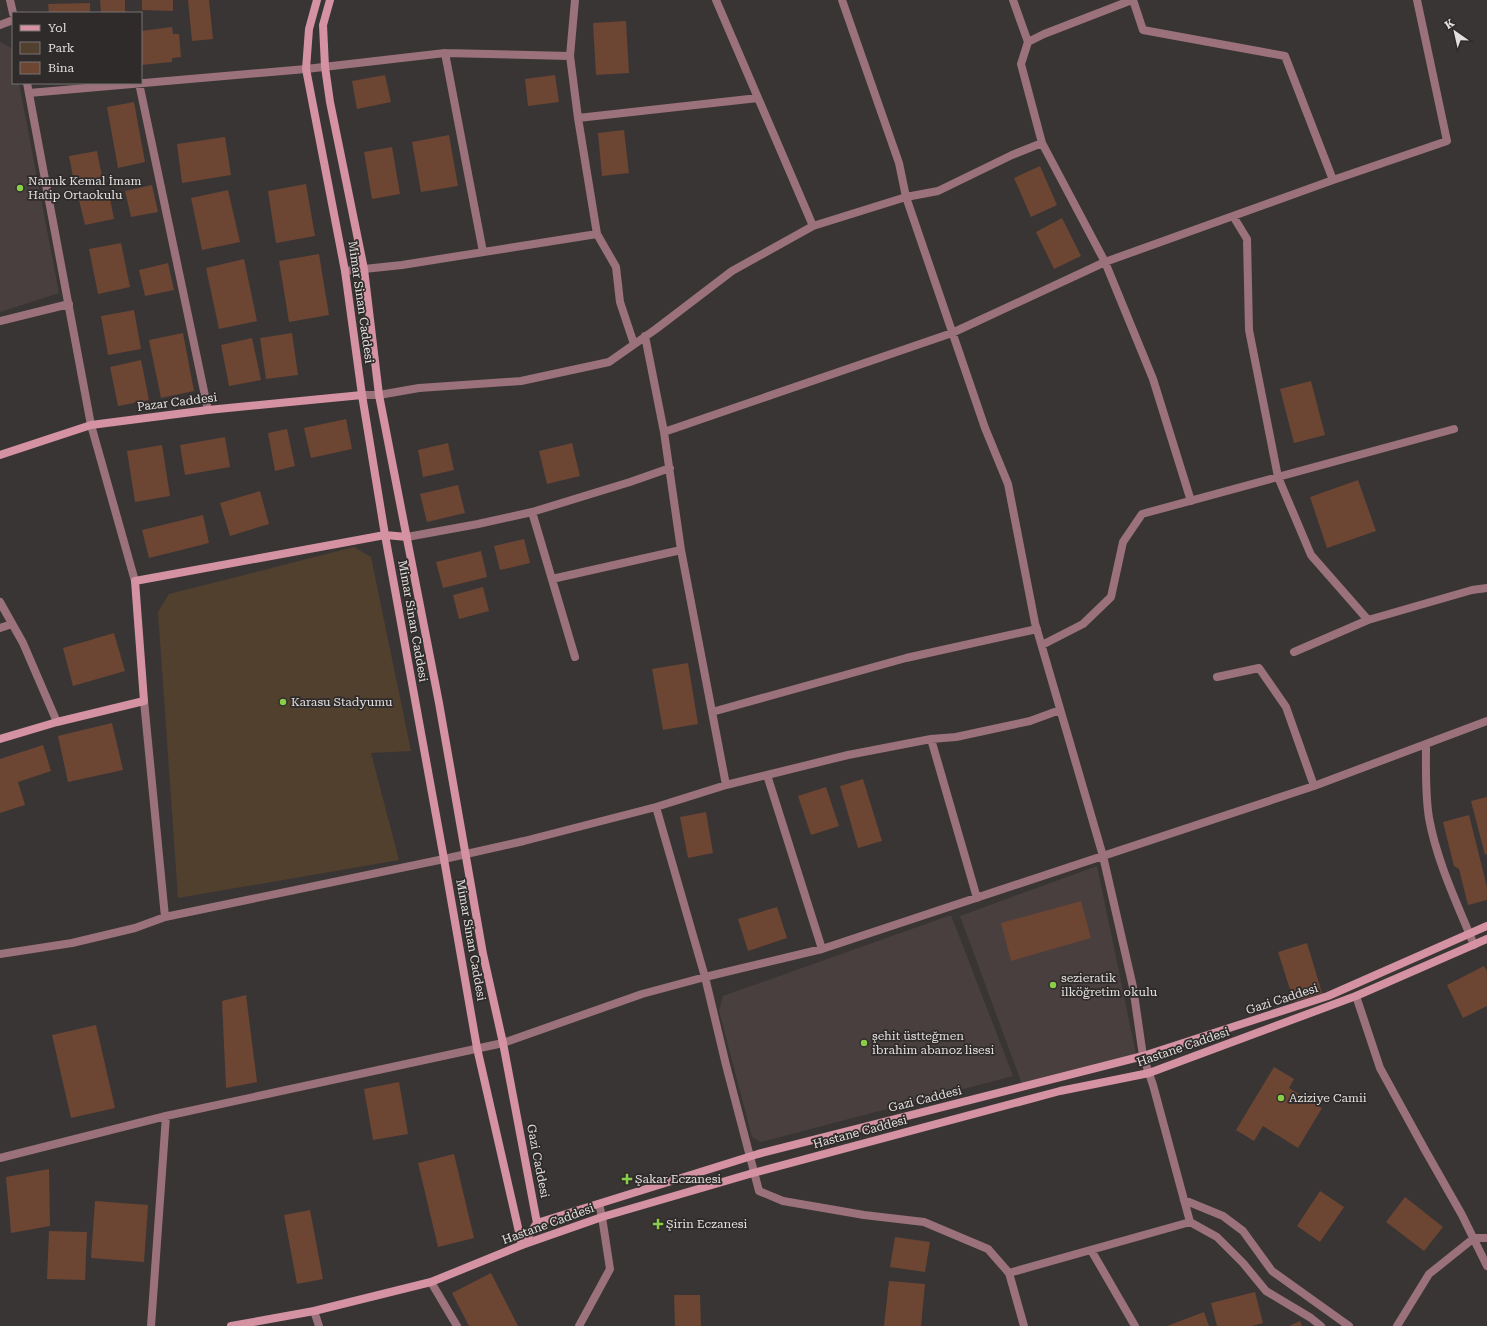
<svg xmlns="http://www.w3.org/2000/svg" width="1487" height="1326" font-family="'Roboto Serif',serif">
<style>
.built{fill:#493f3e}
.green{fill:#51402e}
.building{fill:#6c4533}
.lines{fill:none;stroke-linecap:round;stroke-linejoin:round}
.street{stroke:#9b727c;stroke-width:8}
.secondary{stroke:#d492a3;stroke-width:8}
.poi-dot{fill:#89ce48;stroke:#2f2b2b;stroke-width:1.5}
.labels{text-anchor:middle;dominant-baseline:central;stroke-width:3.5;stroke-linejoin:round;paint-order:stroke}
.poi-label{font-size:12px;fill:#e2e0df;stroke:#2f2b2b;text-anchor:start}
.street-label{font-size:12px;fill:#e2e0df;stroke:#2f2b2b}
</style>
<rect width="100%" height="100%" fill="#393535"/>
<!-- built -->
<path class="built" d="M0 42 13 49V83H19L59 293 0 312Z
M1097 866 1136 1054 1022 1084 960 916Z
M951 915 1013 1076 761 1142 752 1137 719 1011 723 996Z"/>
<!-- green -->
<path class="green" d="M354 547 371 557 411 751 371 753 399 860 178 898 158 612 169 594Z"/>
<!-- building -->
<path class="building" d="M100 0H125V13H101Z
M142 0H173V11L142 10Z
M188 0H209L213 39 192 41Z
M90 3V13H49L48 4Z
M626 21 629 73 596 75 593 23Z
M172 27 173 34H179L181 57 172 58V62L141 65V31Z
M385 75 391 102 357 109 352 81Z
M555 75 559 102 528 106 525 79Z
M134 102 145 162 118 168 107 107Z
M624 130 629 173 602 176 598 133Z
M449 135 458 186 421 192 412 142Z
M225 137 231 175 182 183 177 144Z
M392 147 400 194 372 199 364 152Z
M97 151 103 182 75 187 69 156Z
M1040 166 1057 205 1031 217 1014 178Z
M306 184 315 236 276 243 268 191Z
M152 185 158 212 131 217 125 191Z
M228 190 240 242 202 250 191 198Z
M109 194 114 219 85 225 79 200Z
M1062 218 1081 256 1054 269 1036 232Z
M121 243 130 287 98 294 89 249Z
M319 254 329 315 289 322 279 261Z
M244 259 257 321 219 329 206 268Z
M168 263 174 290 145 296 139 270Z
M134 310 141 349 108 355 101 316Z
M183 333 194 391 161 398 149 340Z
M292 333 298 375 266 379 260 338Z
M252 338 261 380 229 386 221 345Z
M141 360 149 400 118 406 110 367Z
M1311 381 1325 435 1294 443 1280 389Z
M346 419 352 449 311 458 304 428Z
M287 429 295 466 275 471 268 433Z
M225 437 230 467 185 475 180 445Z
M448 443 454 470 423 477 418 450Z
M572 443 580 476 547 484 539 451Z
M162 445 170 496 135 502 127 451Z
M1358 480 1376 531 1327 548 1310 497Z
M458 485 465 513 427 522 420 494Z
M260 491 269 524 230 536 220 503Z
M203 515 209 543 149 558 142 530Z
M524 539 530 563 500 570 494 546Z
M481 551 487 577 443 588 436 562Z
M483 587 489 611 459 619 453 595Z
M114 633 125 671 73 686 63 648Z
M688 663 698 724 663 730 652 669Z
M112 723 123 770 68 782 58 736Z
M43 745 51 771 18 782 25 805 0 813V759Z
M863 779 882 841 858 848 840 786Z
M826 787 839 826 811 835 798 796Z
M1487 797V854L1485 855 1471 801Z
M706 812 713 853 688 858 680 817Z
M1469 815 1487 887V900L1468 905 1459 869 1454 866 1443 822Z
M1081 901 1091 938 1011 961 1001 923Z
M777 907 787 938 748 951 738 919Z
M1307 943 1322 993 1294 1002 1278 952Z
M1484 966 1487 971V1006L1463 1018 1447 985Z
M246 995 257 1082 226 1088 222 1001Z
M96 1025 115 1108 71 1118 52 1035Z
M1274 1067 1294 1079 1289 1088 1322 1108 1298 1148 1263 1126 1254 1141 1236 1130Z
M399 1082 408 1134 373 1140 364 1089Z
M454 1154 474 1238 438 1247 418 1163Z
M49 1169 50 1226 11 1233 6 1177Z
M1320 1191 1344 1207 1320 1242 1297 1226Z
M1405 1197 1443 1227 1424 1251 1386 1222Z
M95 1201 148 1205 144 1262 91 1258Z
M310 1210 323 1279 297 1284 284 1215Z
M49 1231 87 1232 85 1280 47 1279Z
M895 1237 930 1242 925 1272 890 1267Z
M491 1273 518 1326H469L452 1293Z
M889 1281 925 1284 921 1326H884Z
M1255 1292 1263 1323 1252 1326H1217L1211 1303Z
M674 1295H700L701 1326H675Z
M1204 1312 1209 1326H1167Z
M1300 1321 1302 1326H1289Z"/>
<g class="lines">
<!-- street -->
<path class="street" d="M10 0 13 13
M575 0 570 56 578 118 597 234
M716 0 813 226
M842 0 899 163 906 197 938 191 1012 155 1042 143 1021 64 1028 42 1044 34 1132 0
M1013 0 1028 42
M1133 0 1143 30 1285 56 1333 180
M0 25 13 20
M445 53 483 252
M27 83 91 425 135 581
M139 83 208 410
M29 93 306 69 445 53 570 56
M578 118 758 98
M1042 143 1105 262 1153 379 1191 501
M1233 216 1247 239 1249 330 1278 477 1311 555 1368 620
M345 271 402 265 597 234 616 267 620 302 634 344
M0 321 69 304
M645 336 664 432 681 550 726 785
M362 395H379L419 388 521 381 609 362 656 329 732 271 813 226 906 197 985 428 1008 484 1035 623 1103 856 1133 987 1143 1056 1153 1085 1190 1222 1009 1273
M664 432 952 333 1105 262 1333 180 1447 141 1417 0
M532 512 575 657
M407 537 478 524 532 512 630 482 670 468
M552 579 681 550
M0 602 23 643 57 722
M0 628 12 624
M1042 645 1083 624 1111 597 1123 542 1142 514 1454 429
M1294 652 1368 620 1472 590 1487 588
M1217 677 1259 668 1286 707 1314 786
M144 701 165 917
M712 712 906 658 1037 629
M931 739 977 898
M1426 744C1426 768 1425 793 1429 818 1437 862 1457 903 1474 945
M767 775 822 949
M656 807 705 977 726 1065 759 1191 783 1201 864 1215 924 1222 988 1249 1009 1273 1024 1326
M0 954 72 943 135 928 165 917 444 859 524 841 656 807 726 785 767 775 848 755 931 739 956 737 1030 721 1060 710
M1356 996 1380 1068 1425 1150 1462 1215 1487 1266
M0 1158 166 1116 503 1043 642 994 705 977 822 949 1314 786 1487 721
M1184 1200 1223 1216 1243 1231 1272 1271 1349 1326
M1190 1222 1217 1237 1243 1263 1266 1291 1311 1318 1321 1326
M1091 1250 1135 1326
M431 1282 457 1326
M314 1311 319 1326
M151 1326 166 1116
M579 1326 610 1269 602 1217 599 1204
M1397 1326 1429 1274 1474 1238H1487"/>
<!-- secondary -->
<path class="secondary" d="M317 0 309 29 306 69 345 271 362 395 385 535 444 859 477 1048 522 1245
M330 0 323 25 325 67 330 102 364 269 379 395 439 703 483 954 503 1043 537 1223 758 1154 1143 1056 1328 996 1487 926
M0 455 91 425 208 410 362 395
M0 739 57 722 144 701 135 581 385 535 407 537
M522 1245 537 1223
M231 1326 314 1311 431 1282 522 1245 602 1217 753 1173 1060 1091 1149 1073 1356 996 1487 939"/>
</g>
<!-- markers -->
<g class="poi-dot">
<circle cx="20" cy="188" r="4"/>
<circle cx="283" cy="702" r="4"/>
<circle cx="1053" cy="985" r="4"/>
<circle cx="864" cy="1043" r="4"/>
<circle cx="1281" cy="1098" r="4"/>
<path d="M625 1173h4v4h4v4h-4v4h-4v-4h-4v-4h4z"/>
<path d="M656 1218h4v4h4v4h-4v4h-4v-4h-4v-4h4z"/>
</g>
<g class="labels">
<!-- poi labels -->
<g class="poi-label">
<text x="28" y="181">Namık Kemal İmam<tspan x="28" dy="14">Hatip Ortaokulu</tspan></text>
<text x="291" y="702">Karasu Stadyumu</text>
<text x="1061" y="978">sezieratik<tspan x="1061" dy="14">ilköğretim okulu</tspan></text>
<text x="872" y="1036">şehit üstteğmen<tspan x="872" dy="14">ibrahim abanoz lisesi</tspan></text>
<text x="1289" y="1098">Aziziye Camii</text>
<text x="635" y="1179">Şakar Eczanesi</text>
<text x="666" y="1224">Şirin Eczanesi</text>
</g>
<!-- street labels -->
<g class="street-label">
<text transform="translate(361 302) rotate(82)">Mimar Sinan Caddesi</text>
<text transform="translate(177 402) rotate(-7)">Pazar Caddesi</text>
<text transform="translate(413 621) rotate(80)">Mimar Sinan Caddesi</text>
<text transform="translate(471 940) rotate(80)">Mimar Sinan Caddesi</text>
<text transform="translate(1282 999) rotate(-18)">Gazi Caddesi</text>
<text transform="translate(1183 1047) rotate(-19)">Hastane Caddesi</text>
<text transform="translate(925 1099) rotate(-14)">Gazi Caddesi</text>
<text transform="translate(860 1132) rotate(-15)">Hastane Caddesi</text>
<text transform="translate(538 1161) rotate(79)">Gazi Caddesi</text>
<text transform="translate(548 1224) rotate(-20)">Hastane Caddesi</text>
</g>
</g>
<!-- legend -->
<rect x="12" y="12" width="130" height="72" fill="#2f2b2b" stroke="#777373"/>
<rect x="20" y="25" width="20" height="6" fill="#d492a3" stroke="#777373"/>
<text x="48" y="32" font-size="12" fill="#e2e0df">Yol</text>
<rect x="20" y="42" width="20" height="12" fill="#51402e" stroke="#777373"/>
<text x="48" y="52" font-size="12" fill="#e2e0df">Park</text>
<rect x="20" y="62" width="20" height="12" fill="#6c4533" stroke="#777373"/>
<text x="48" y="72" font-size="12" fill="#e2e0df">Bina</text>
<!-- north arrow -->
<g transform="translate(1455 32) rotate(326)" stroke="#2f2b2b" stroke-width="3" paint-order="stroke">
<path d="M0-3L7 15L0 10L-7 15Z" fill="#e2e0df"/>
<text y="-6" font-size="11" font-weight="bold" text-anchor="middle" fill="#e2e0df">K</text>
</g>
</svg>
